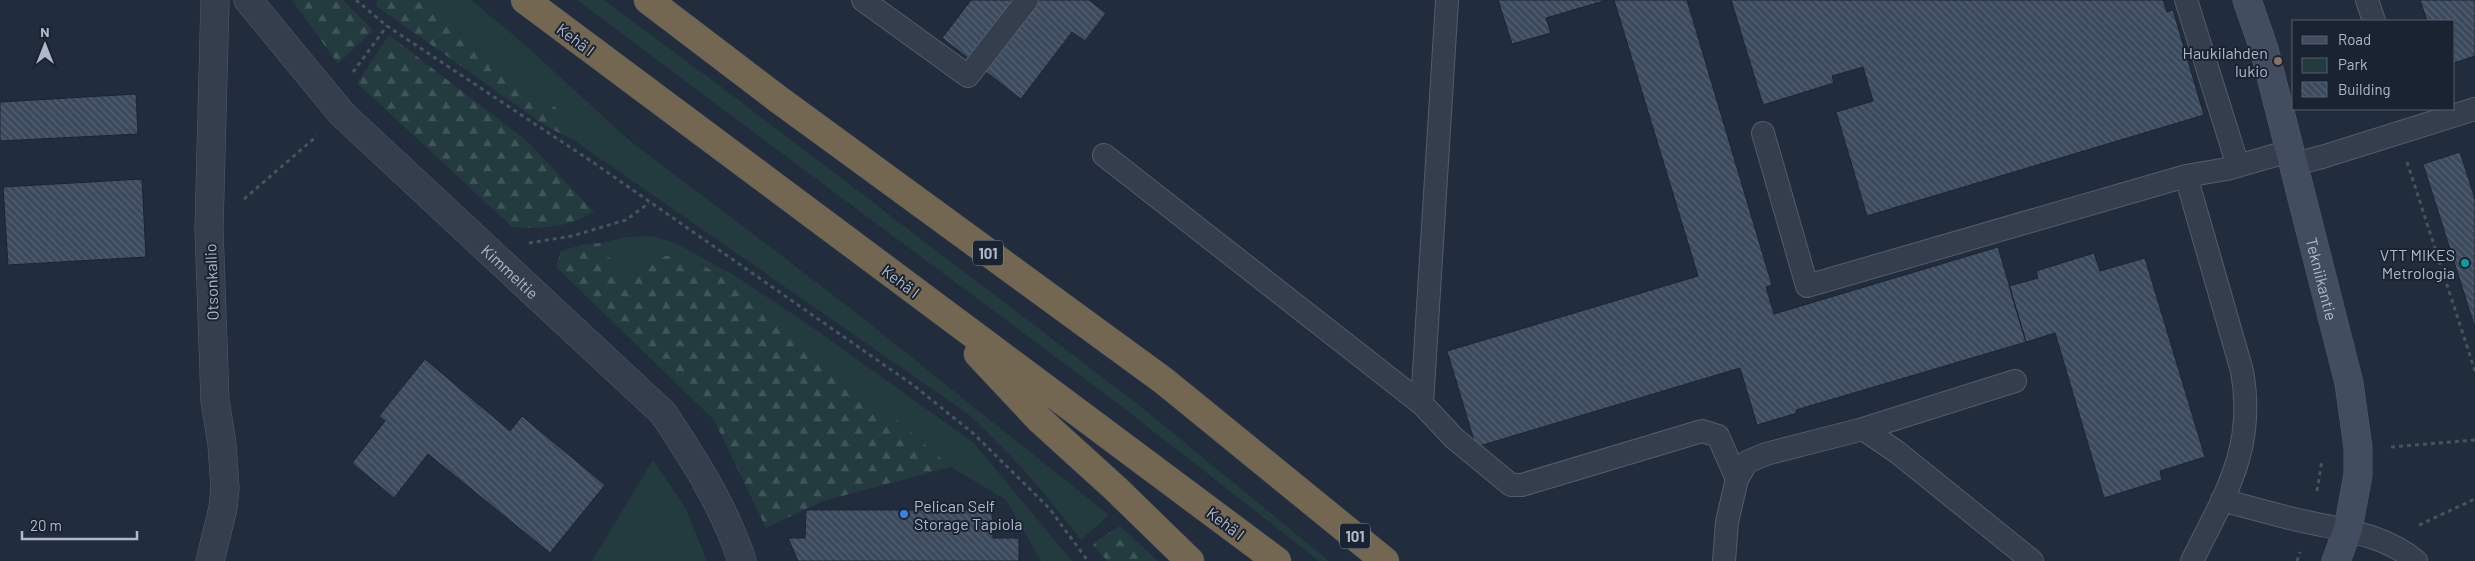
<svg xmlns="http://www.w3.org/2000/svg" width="2475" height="561" font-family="Barlow,sans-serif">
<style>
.green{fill:#233a3e}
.forest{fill:url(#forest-firs)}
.building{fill:url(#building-back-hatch);stroke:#1c2534}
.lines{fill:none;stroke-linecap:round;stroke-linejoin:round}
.lane-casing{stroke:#535c6b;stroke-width:24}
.street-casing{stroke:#535c6b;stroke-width:29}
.secondary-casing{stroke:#535c6b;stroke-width:29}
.highway-casing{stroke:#404958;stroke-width:29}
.path{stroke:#41575b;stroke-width:3;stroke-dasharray:4 4;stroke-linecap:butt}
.lane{stroke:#353e4d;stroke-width:22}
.street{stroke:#353e4d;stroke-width:28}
.secondary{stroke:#424d60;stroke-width:28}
.highway{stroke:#736751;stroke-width:28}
.education-dot{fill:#8d6e63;stroke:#1a2332;stroke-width:2}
.culture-dot{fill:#0f9aa8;stroke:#1a2332;stroke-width:2}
.shop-dot{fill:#3f7fe0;stroke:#1a2332;stroke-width:2}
.labels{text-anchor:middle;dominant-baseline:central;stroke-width:4;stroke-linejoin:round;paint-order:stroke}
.shield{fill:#1a2332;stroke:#838c9c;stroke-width:1}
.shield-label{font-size:15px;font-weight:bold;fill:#b0b9c9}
.street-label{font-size:16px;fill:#b0b9c9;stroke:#1a2332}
.poi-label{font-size:16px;fill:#b0b9c9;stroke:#1a2332;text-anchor:end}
</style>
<defs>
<pattern id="forest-firs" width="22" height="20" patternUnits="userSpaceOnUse" patternTransform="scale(1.25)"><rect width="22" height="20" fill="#233a3e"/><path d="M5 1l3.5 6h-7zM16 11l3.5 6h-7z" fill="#405459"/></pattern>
<pattern id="building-back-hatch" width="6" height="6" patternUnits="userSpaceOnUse" patternTransform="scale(1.25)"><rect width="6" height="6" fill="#3c4a5d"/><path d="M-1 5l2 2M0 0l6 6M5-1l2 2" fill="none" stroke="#566273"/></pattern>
</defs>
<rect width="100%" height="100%" fill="#212c3d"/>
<!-- green -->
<path class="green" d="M434 0H471L522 42 628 139 849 307 1109 515 1081 540C1044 492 1012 455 968 414L572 139 558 109 468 44Z
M577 0H604L719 85 1139 405 1329 561H1319L1130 413Z
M652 236 674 242 732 274 805 322 974 443 1072 561H1041L1006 500 951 467 780 319 718 274 682 254 665 256 646 269 626 278 599 247 602 243 624 237Z
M653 460 685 507 707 561H592Z"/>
<!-- forest -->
<path class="forest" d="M292 0H343L373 30 338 64Z
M377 0H434L468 44 558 109 572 139 547 127 376 6Z
M389 35 527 141 594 212C568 227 542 230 512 227L357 83Z
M602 243 600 247 626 278 646 269 665 256 682 254 718 274 780 319 951 467 823 501 766 528 714 420 556 267 561 251 585 244Z
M1120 526 1158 561H1107L1093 545 1098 540Z"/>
<!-- building -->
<path class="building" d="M971 0H1089L1106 13 1085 41 1072 32 1021 99 942 38Z
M1498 0H1607L1546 18 1551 33 1512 44Z
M1614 0H1687L1772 285 1766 287 1774 314 1998 247 2026 342 1796 410 1797 413 1757 425 1740 368 1476 447 1447 351 1698 276Z
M1731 0H2163L2167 12 2173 10 2204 115 1867 216 1836 112 1873 101 1863 67 1832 76 1834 83 1763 105Z
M2420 0H2475V56L2454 63V21H2427Z
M136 94 138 134 0 141V102Z
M2460 152 2475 199V328L2423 164Z
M142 179 146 257 8 265 3 187Z
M2094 253 2100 271 2145 258 2205 457 2160 471 2162 480 2104 498 2055 333 2026 342 2009 286 2038 278 2036 271Z
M425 359 510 431 522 416 605 485 550 553 428 454 394 498 352 463 385 421 379 416Z
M806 510H992L993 538H1019V561H798L788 538H805Z"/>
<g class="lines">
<defs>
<path id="lane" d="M863 0 968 76 1027 0
M2186 0 2238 166
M2367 0 2374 21
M1763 133 1807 286 2186 176 2227 169 2290 151
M1104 155 1422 404 1454 438 1511 485H1522L1702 431 1718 436 1737 479 1727 522 1724 561
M2294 164 2322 157 2475 109
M2186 176 2242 371C2256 449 2225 494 2192 561
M1422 404 1447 0
M1863 429 2015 381
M1737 479 1747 462 1766 454 1863 429 1897 452 2032 561
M2222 500C2252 508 2282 517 2312 523 2349 531 2386 536 2416 561"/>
<g id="street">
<path id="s1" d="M248 0 342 114 663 413C694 459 725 508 742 561"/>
<path d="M210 561 223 508 225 488 222 444 215 401 209 229 215 0"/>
</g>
<g id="secondary">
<path id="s2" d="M2247 0 2264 49 2349 383 2358 448V475L2348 529 2336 561"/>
</g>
<path id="highway" d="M525 0 1277 561
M648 0 778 99 1164 381 1385 561
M978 354 1040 420 1116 489 1190 561"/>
</defs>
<!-- lane casing -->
<use href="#lane" class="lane-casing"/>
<!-- street casing -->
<use href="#street" class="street-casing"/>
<!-- secondary casing -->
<use href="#secondary" class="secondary-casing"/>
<!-- highway casing -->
<use href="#highway" class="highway-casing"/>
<!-- path -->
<path class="path" d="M356 0 387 26 594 163 913 385 974 434 1049 508 1088 561
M353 72 387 26
M2407 162 2475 371
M244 199 317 136
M529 243 572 236 626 220 649 203
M2391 447 2475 440
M2317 491 2322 460
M2419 525 2475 499
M2297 561 2300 552"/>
<!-- lane -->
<use href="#lane" class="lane"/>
<!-- street -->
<use href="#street" class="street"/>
<!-- secondary -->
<use href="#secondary" class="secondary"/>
<!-- highway -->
<use href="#highway" class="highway"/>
</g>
<!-- markers -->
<circle class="education-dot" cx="2278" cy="61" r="5"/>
<circle class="culture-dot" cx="2465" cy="263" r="5"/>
<circle class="shop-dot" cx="904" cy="514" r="5"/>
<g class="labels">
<!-- shield labels -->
<g class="shield">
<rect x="973" y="240.5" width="30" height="25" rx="4"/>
<rect x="1340" y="523.5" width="30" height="25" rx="4"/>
</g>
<g class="shield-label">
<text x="988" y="253">101</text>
<text x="1355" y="536">101</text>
</g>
<!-- street labels -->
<g class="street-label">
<text transform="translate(576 39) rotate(37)">Kehä I</text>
<text stroke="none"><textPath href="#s1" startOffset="378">Kimmeltie</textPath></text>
<text stroke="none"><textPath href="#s2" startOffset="289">Tekniikantie</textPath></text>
<text transform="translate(901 281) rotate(37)">Kehä I</text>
<text transform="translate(211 282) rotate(-92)">Otsonkallio</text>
<text transform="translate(1226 523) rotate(37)">Kehä I</text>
</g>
<!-- poi labels -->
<g class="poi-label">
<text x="2268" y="52">Haukilahden<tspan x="2268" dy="18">lukio</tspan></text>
<text x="2455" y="254">VTT MIKES<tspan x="2455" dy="18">Metrologia</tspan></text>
<text x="914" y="505" text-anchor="start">Pelican Self<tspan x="914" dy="18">Storage Tapiola</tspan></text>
</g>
</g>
<!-- legend -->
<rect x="2292" y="20" width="162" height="90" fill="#1a2332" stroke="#565f6e"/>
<rect x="2302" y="36" width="25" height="8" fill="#424d60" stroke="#565f6e"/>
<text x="2338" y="45" font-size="15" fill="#b0b9c9">Road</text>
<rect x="2302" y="58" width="25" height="15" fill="#233a3e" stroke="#565f6e"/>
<text x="2338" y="70" font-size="15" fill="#b0b9c9">Park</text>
<rect x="2302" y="82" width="25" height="15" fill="url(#building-back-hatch)" stroke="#565f6e"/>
<text x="2338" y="95" font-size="15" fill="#b0b9c9">Building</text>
<!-- north arrow -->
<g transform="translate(45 45)" stroke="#1a2332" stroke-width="4" paint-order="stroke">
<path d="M0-4L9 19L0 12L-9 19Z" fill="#b0b9c9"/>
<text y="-8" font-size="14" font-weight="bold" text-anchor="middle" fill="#b0b9c9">N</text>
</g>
<!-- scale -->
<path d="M22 531v8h115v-8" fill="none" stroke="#b0b9c9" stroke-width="2.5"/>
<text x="30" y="531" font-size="15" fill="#b0b9c9" stroke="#1a2332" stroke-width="4" paint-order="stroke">20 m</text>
</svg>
